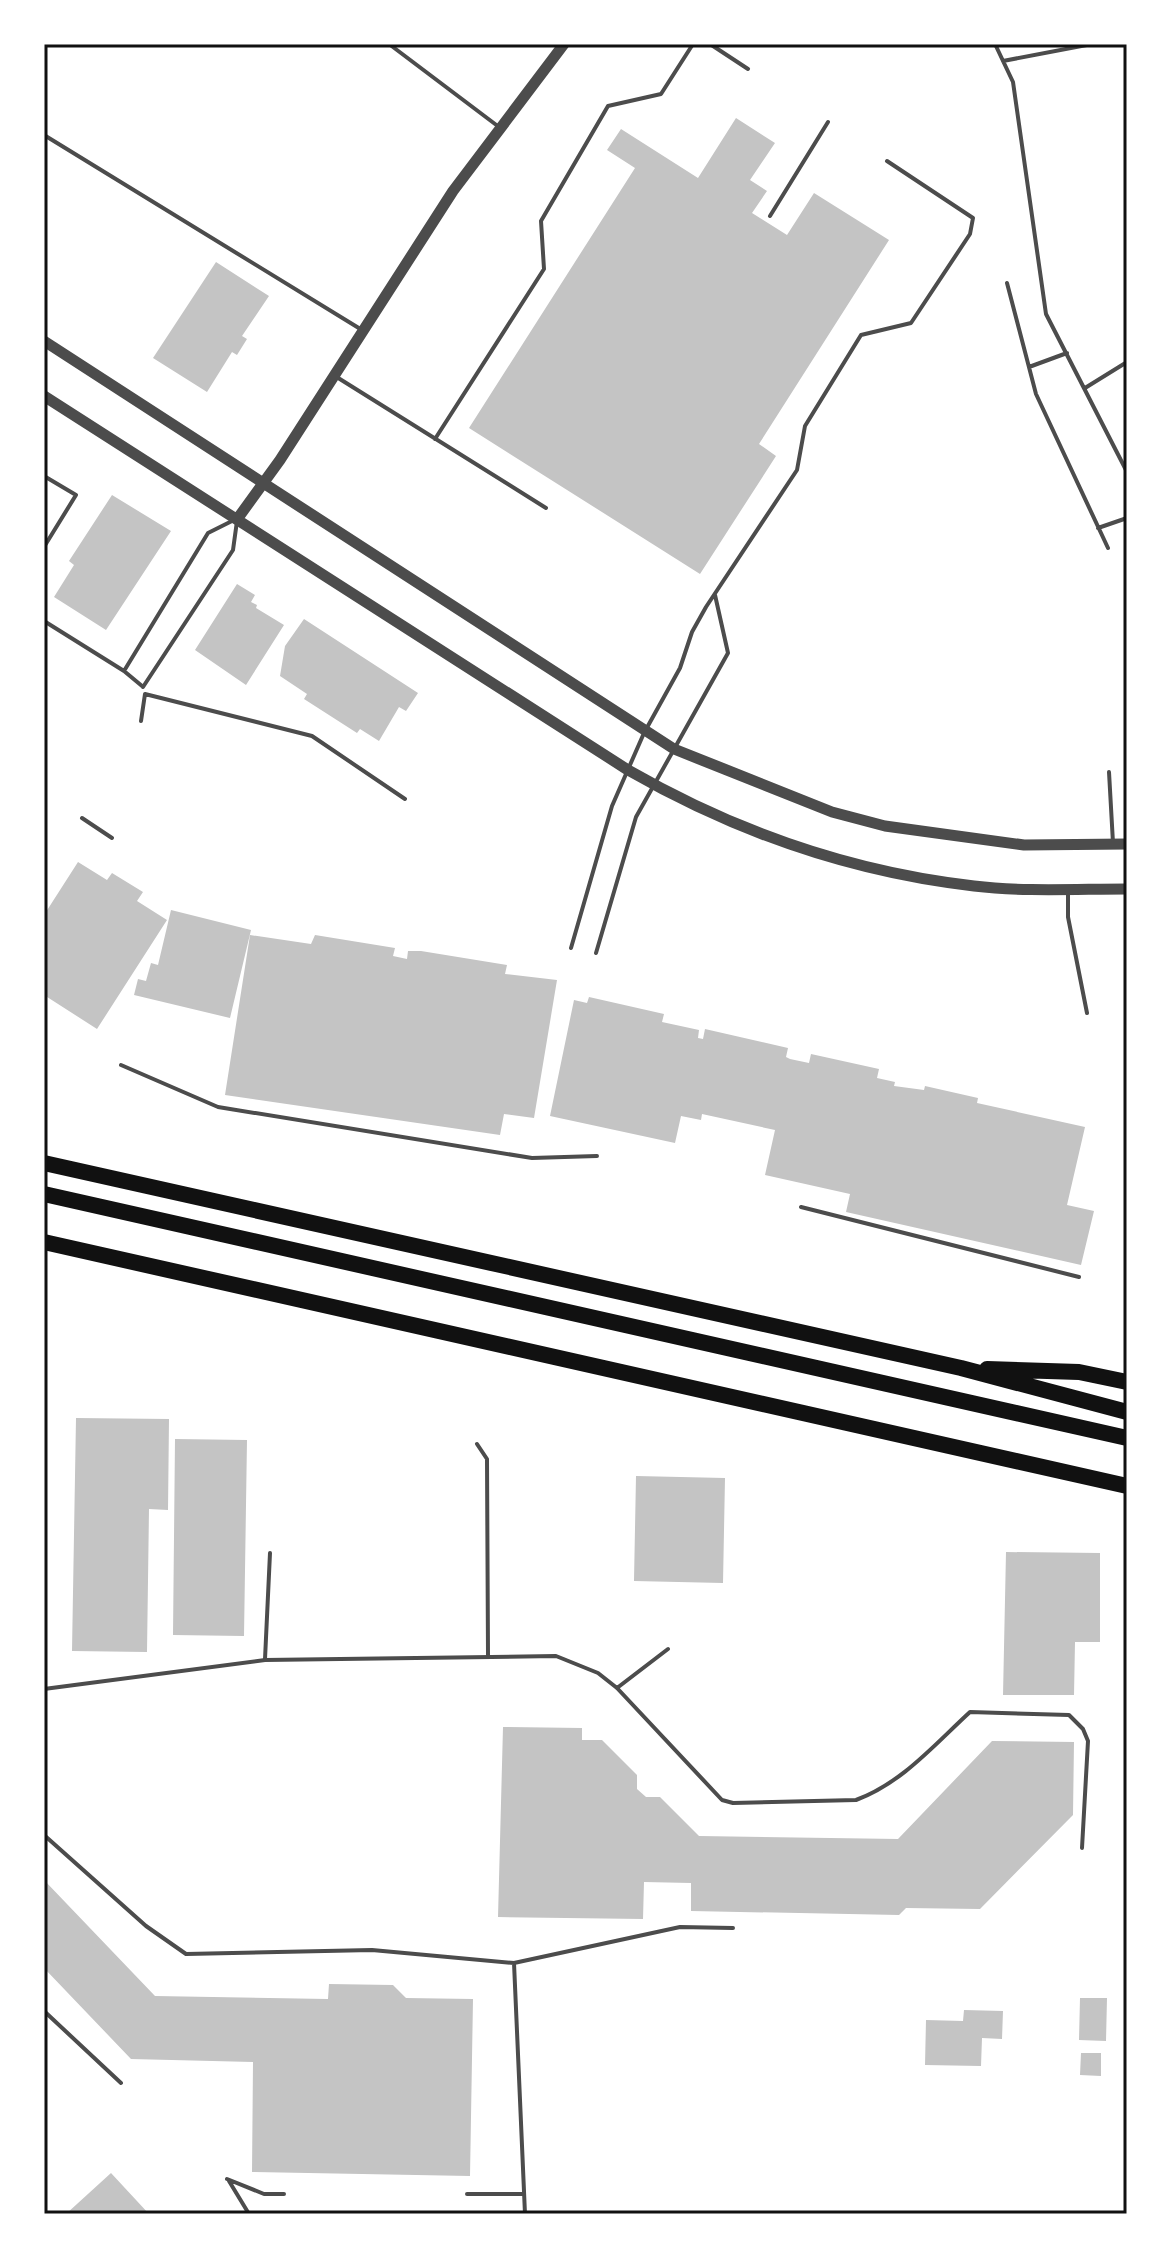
<svg xmlns="http://www.w3.org/2000/svg" width="1171" height="2258" font-family="Signika,sans-serif">
<style>
.building{fill:#c4c4c4}
.lines{fill:none;stroke-linecap:round;stroke-linejoin:round}
.service{stroke:#4c4c4c;stroke-width:4}
.tertiary{stroke:#4c4c4c;stroke-width:11}
.motorway{stroke:#111;stroke-width:16}
.neatline{fill:none;stroke:#111;stroke-width:3}
</style>
<rect width="100%" height="100%" fill="#fff"/>
<!-- building -->
<path class="building" d="M736 118 775 143 750 180 767 191 752 213 787 235 814 193 889 240 759 444 776 456 700 574 469 428 635 168 607 150 621 129 698 178Z
M216 262 269 296 242 336 247 339 237 355 232 352 207 392 153 358Z
M112 495 171 531 106 630 54 597 74 565 69 561Z
M237 584 255 595 251 602 257 605 256 608 284 625 246 685 195 650Z
M304 619 418 693 406 711 399 707 379 741 360 729 357 733 304 699 307 694 280 676 285 646Z
M78 862 107 880 112 873 143 892 137 901 167 920 97 1029 44 995V915Z
M171 910 251 930 230 1018 134 995 138 979 146 981 151 963 158 965Z
M250 935 311 944 315 935 395 948 393 956 407 959 408 951H421L507 965 505 974 557 980 534 1118 504 1114 500 1135 225 1095Z
M589 997 664 1014 662 1022 699 1030 698 1038 703 1039 705 1029 788 1048 786 1057 790 1059 809 1063 811 1054 879 1069 877 1078 895 1082 894 1086 924 1090 925 1086 978 1098 977 1103 1085 1127 1067 1205 1094 1211 1081 1265 846 1212 850 1194 765 1175 775 1130 702 1114 701 1120 681 1116 675 1143 550 1116 574 1000 587 1003Z
M76 1418 169 1419 168 1510 149 1509 147 1652 72 1651Z
M175 1439 247 1440 244 1636 173 1635Z
M636 1476 725 1478 723 1583 634 1581Z
M1006 1552 1100 1553V1642H1075L1074 1695H1003Z
M503 1727 582 1728V1740H602L637 1775V1789L646 1797H660L699 1836 898 1839 992 1741 1074 1742 1073 1815 980 1909 906 1908 899 1915 691 1911V1883L644 1882 643 1919 498 1917Z
M44 1880 155 1996 328 1999 329 1984 393 1985 406 1998 473 1999 470 2176 252 2172 253 2062 131 2059 44 1968Z
M1080 1998H1107L1106 2041 1079 2040Z
M964 2010 1003 2011 1002 2039 982 2038 981 2066 925 2065 926 2020 963 2021Z
M1081 2053H1101V2076L1080 2075Z
M111 2173 149 2214H66Z"/>
<g class="lines">
<!-- service -->
<path class="service" d="M389 44 499 127
M710 44 748 69
M995 44 1013 82 1046 314 1127 472
M1003 61 1092 44
M44 135 362 330
M770 216 828 122
M1007 283 1036 394 1108 548
M1029 367 1067 353
M335 376 546 508
M1085 388 1127 362
M435 439 544 269 541 221 608 106 661 94 693 44
M44 476 76 495 44 547
M1098 528 1127 518
M44 621 124 671 142 686
M124 671 208 533 232 521
M143 687 233 550 237 521
M145 694 312 736 405 799
M141 721 145 694
M1109 772 1113 843
M82 818 112 838
M1068 890V917L1087 1013
M571 948 612 806 644 733 680 668 692 632 706 607 797 470 805 426 861 335 911 323 970 234 973 218 887 161
M596 953 636 817 728 653 715 595
M121 1065 218 1107 532 1158 597 1156
M801 1207 1079 1277
M477 1444 487 1459 488 1655
M265 1659 270 1553
M617 1688 668 1649
M44 1689 265 1660 556 1656 598 1673 617 1688 722 1800 733 1803 856 1800C902 1783 934 1745 970 1712L1069 1715 1083 1729 1088 1741 1082 1848
M44 1835 146 1926 186 1954 372 1950 514 1963 680 1927 733 1928
M514 1963 525 2214
M44 2011 121 2083
M227 2179 264 2194H284
M229 2181 249 2214
M467 2194H524"/>
<!-- tertiary -->
<path class="tertiary" d="M44 341 674 749 832 812 885 826 1024 845 1127 844
M44 396 628 770C736 832 850 872 974 886 1024 892 1076 889 1127 889
M238 518 280 460 453 191 564 44"/>
<!-- motorway -->
<path class="motorway" d="M44 1163 961 1368 1127 1412
M44 1194 1127 1438
M44 1242 1127 1486
M987 1369 1079 1372 1127 1382"/>
</g>
<!-- border -->
<rect width="1171" height="2258" fill="none" stroke="#ffffff" stroke-width="92"/>
<rect x="46" y="46" width="1079" height="2166" class="neatline"/>
</svg>
